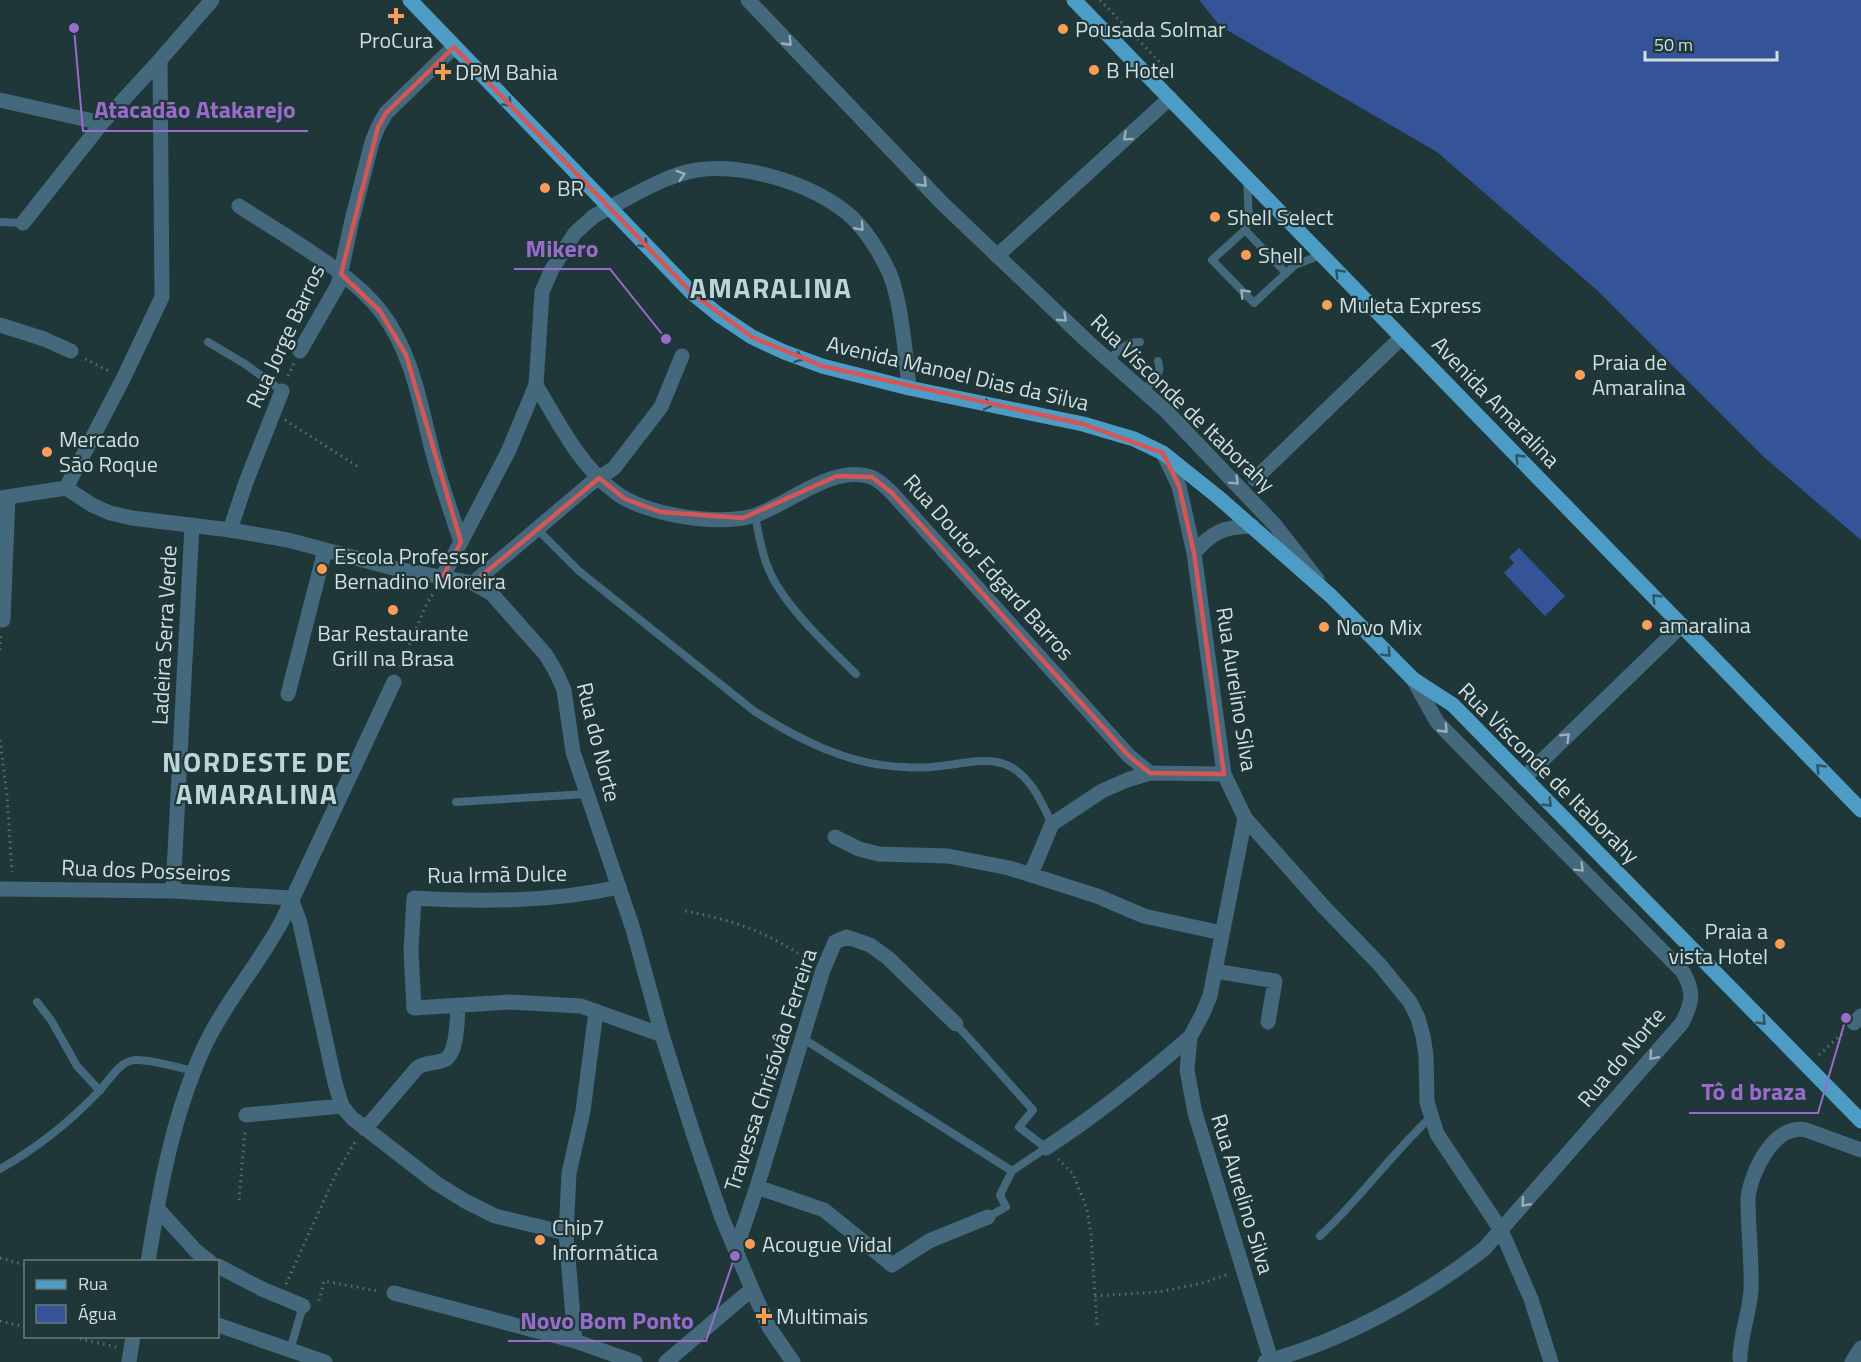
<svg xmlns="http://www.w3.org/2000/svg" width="1861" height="1362" font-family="'Titillium Web',sans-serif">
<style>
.water{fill:#345497}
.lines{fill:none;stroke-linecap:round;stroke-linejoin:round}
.path{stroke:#5b6f70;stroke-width:3;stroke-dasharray:1.5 4.5;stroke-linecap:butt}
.service{stroke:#44687c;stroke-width:8}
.minor{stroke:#44687c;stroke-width:15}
.tertiary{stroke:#44687c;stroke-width:15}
.primary{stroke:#4d9cc5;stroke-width:15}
.oneway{stroke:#99afb8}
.oneway2{stroke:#2e5563}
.marked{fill:none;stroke:#d55656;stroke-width:4.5;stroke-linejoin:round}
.poi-dot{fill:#fd9d55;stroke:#203739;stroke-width:2}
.labels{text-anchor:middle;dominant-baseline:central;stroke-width:4.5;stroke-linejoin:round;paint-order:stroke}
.poi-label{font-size:22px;fill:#d1dfe0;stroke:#203739;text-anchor:start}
.street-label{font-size:22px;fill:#d1dfe0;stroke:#203739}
.district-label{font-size:28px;font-weight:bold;letter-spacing:1.5px;fill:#bbd6d9;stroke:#203739}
.leader{fill:none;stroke:#996bcb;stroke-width:2}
.callout-dot{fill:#996bcb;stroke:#203739;stroke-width:2}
.callout-label{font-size:24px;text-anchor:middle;font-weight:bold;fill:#996bcb;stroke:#203739;stroke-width:4.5;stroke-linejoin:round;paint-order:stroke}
</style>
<rect width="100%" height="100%" fill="#203739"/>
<!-- water -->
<path class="water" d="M1199 0H1861V540L1765 458 1598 291 1437 152 1220 26Z
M1519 548 1565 596 1545 616 1504 573 1514 563 1509 557Z"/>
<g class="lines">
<!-- path -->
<path class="path" d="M1100 0 1174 77
M85 359 109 371
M288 376 294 363
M285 420 357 466
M0 650 1 634
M400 667 427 603 435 591
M0 740 7 796 12 872
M685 911C734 920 770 933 811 962
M1819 1055 1843 1033
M1058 1159 1073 1174 1087 1209 1091 1234 1097 1325
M239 1200 245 1130
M0 1258 26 1265
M286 1284 336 1174 355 1142
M1095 1296 1158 1292 1199 1284 1229 1274
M319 1301 324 1281 378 1291
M0 1321 26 1327
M68 1336 116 1347"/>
<!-- service -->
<path class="service" d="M1247 181 1249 218 1245 230 1212 260 1254 303 1295 265 1321 255
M0 222 23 223
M1245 230 1286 273
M208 342 245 364 282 391
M1109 360C1119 351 1125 342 1140 342
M1143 391C1153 380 1163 376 1158 361
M755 516C759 534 761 553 769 570 784 606 828 646 856 674
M537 529 579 571 754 711C799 740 849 765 903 767 916 768 928 768 940 766 961 764 989 756 1009 766 1031 777 1042 803 1052 824
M456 802 587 794
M37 1002 51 1020 77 1066 100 1091
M956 1024 1033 1110 1019 1127 1046 1148 1012 1171 1000 1195 1006 1207 988 1217
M802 1038 1012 1171
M0 1169C37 1148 72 1120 101 1089 110 1079 120 1061 135 1060 152 1059 178 1068 194 1071
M1320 1236C1360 1199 1391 1154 1431 1117
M290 1350 303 1306"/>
<!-- minor -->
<path class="minor" d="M0 100 102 123
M239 206C283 235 350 271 382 313 412 353 420 403 432 450 440 481 451 512 461 542
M609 208C636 194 666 175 697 170 744 163 810 183 847 213 865 228 879 251 889 272 901 299 906 358 909 388
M23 223 102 123 160 60
M997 256 1170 98
M0 325 44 339 71 351
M300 351 338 285 352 220 372 142 378 127 386 113 454 47
M536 385C558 422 580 466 615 492 644 515 721 527 756 515 790 503 834 464 871 477 879 480 886 487 892 493L1129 756 1150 773 1224 774
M1163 453 1179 486 1194 553 1224 774 1245 818 1323 906 1380 965 1410 1002 1418 1018 1423 1036 1426 1055 1427 1102 1437 1134 1501 1230
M1255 479 1401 338
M230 530 246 482 282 391
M1194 553C1213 531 1224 527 1252 526
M473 583 590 484 614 468 661 407 682 356
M3 620 8 497
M288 694 325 550
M1524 778 1682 625
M1245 818 1210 996 1202 1015 1190 1037 1187 1070 1195 1113 1271 1360
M835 837 859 849 879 854 948 856 1009 868 1097 896 1144 916 1222 933
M1031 874 1052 824 1102 791 1127 780 1150 773
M619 887C552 902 482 902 414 898L411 951 414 1008 510 1002 581 1006 662 1035
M0 889 173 891 291 898
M173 891 192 525
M291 898 300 923 335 1083 342 1106 352 1118 436 1183 465 1201 495 1216 566 1233
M1215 971 1275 981 1268 1022
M1854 1023 1861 1016
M246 1115 342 1106
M365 1129 417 1068C425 1062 435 1064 444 1060 458 1054 457 1019 458 1005
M1046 1148C1098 1114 1144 1077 1190 1037
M757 1187 824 1210 892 1265 929 1241 988 1217
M157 1208 196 1251 210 1262
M736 1249 757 1187 823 970 835 942 847 937 870 945 888 958 956 1024
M148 1262C160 1187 173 1114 205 1045 226 1001 259 964 282 921L394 682
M218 1266 262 1289 303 1306
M394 1293 575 1341 635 1362
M218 1325 325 1362
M575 1341 566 1233 569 1173 583 1111 596 1011
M1740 1359C1740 1336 1749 1315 1751 1291 1752 1261 1748 1229 1748 1198 1751 1172 1774 1123 1806 1130L1861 1150
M129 1362 133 1336
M1852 1362 1861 1348"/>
<!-- tertiary -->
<path class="tertiary" d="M748 0 943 204 1088 342 1167 412 1275 525 1317 579
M66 488 123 379 162 297 160 60 212 0
M0 498 66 488 92 505 110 513 132 518 230 530 288 540 393 568 473 583 492 594 546 655 556 672 564 690 573 752 633 929 662 1035 693 1133 722 1218 752 1289 769 1327 793 1362
M443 576 508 452 536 385 542 292 552 269 575 233 594 216 609 208
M1501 1230 1531 1299 1551 1362
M666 1362 752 1289
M1265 1362C1342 1341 1421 1298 1484 1249L1682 1023C1692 1003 1695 993 1683 972L1437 722 1413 679"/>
<!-- primary -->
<path class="primary" d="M410 0 692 293 719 315 752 337 784 352 822 366 909 388 1083 424 1134 439 1163 453 1218 497 1331 596 1413 679 1453 705 1861 1121
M1074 0 1861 810"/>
</g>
<!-- one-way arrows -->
<defs><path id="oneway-chevron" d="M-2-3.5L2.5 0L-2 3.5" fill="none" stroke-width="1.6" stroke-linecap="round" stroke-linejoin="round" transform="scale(1.5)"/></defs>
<g class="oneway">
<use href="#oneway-chevron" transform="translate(788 42) rotate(46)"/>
<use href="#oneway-chevron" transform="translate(1127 137) rotate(138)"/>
<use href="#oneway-chevron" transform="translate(681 175) rotate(-17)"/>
<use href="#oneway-chevron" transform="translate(923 183) rotate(46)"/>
<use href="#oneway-chevron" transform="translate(860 227) rotate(48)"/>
<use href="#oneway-chevron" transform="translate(1244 293) rotate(-134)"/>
<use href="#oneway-chevron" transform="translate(1063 318) rotate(43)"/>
<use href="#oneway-chevron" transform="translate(1235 481) rotate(45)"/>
<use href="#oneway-chevron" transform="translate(1444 729) rotate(46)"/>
<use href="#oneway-chevron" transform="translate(1566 737) rotate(-44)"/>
<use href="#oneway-chevron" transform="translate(1580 868) rotate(45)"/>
<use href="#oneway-chevron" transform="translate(1653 1056) rotate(131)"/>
<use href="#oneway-chevron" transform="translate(1525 1203) rotate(131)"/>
</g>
<g class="oneway2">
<use href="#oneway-chevron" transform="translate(508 103) rotate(46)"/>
<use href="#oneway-chevron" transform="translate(644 244) rotate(46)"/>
<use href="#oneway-chevron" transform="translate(1339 273) rotate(-134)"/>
<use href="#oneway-chevron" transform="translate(799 358) rotate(20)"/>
<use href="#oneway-chevron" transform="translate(988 405) rotate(12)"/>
<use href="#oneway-chevron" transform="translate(1519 458) rotate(-134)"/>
<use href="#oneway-chevron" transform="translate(1656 598) rotate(-134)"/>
<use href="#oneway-chevron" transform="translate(1387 653) rotate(46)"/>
<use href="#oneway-chevron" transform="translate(1820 768) rotate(-134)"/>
<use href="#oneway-chevron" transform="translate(1548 803) rotate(46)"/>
<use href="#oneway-chevron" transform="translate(1762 1021) rotate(46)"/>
</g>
<!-- marked area -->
<path class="marked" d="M454 47 692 293 752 337 822 366 1083 424 1163 453 1179 486 1194 553 1224 774 1150 773 1129 756 892 493 872 477 837 476 743 518 661 512 625 499 599 478 473 583 443 576 461 542 406 355 380 311 341 274 378 127 386 113Z"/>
<!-- markers -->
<g class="poi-dot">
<path d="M393 7h6v6h6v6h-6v6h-6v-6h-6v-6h6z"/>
<circle cx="1063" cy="29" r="6"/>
<circle cx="1094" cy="70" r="6"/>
<path d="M440 63h6v6h6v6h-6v6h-6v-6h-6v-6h6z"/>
<circle cx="545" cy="188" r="6"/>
<circle cx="1215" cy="217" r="6"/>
<circle cx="1246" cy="255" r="6"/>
<circle cx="1327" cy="305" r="6"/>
<circle cx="1580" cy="375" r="6"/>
<circle cx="47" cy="452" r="6"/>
<circle cx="322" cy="569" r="6"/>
<circle cx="393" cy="610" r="6"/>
<circle cx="1647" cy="625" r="6"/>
<circle cx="1324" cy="627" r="6"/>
<circle cx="1780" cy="944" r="6"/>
<circle cx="540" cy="1240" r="6"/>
<circle cx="750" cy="1244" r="6"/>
<path d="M761 1307h6v6h6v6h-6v6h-6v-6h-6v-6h6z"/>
</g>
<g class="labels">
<!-- poi labels -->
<g class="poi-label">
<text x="1075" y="29">Pousada Solmar</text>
<text x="396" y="40" text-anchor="middle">ProCura</text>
<text x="1106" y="70">B Hotel</text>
<text x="455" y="72">DPM Bahia</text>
<text x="557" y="188">BR</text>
<text x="1227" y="217">Shell Select</text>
<text x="1258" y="255">Shell</text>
<text x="1339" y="305">Muleta Express</text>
<text x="1592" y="362">Praia de<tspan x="1592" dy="25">Amaralina</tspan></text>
<text x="59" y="439">Mercado<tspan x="59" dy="25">São Roque</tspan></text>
<text x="334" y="556">Escola Professor<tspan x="334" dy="25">Bernadino Moreira</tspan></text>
<text x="1659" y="625">amaralina</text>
<text x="1336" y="627">Novo Mix</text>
<text x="393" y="633" text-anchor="middle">Bar Restaurante<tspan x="393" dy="25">Grill na Brasa</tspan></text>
<text x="1768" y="931" text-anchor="end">Praia a<tspan x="1768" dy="25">vista Hotel</tspan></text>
<text x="552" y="1227">Chip7<tspan x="552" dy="25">Informática</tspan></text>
<text x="762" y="1244">Acougue Vidal</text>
<text x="776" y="1316">Multimais</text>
</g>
<!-- street labels -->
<g class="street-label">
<text transform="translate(285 336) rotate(-65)">Rua Jorge Barros</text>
<text transform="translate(958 373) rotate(13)">Avenida Manoel Dias da Silva</text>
<text transform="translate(1496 402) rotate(46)">Avenida Amaralina</text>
<text transform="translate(1183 403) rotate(44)">Rua Visconde de Itaborahy</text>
<text transform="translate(989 567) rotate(48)">Rua Doutor Edgard Barros</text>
<text transform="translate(164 635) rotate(-87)">Ladeira Serra Verde</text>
<text transform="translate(1237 689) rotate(81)">Rua Aurelino Silva</text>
<text transform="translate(599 742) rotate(76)">Rua do Norte</text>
<text transform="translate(1549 773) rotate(45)">Rua Visconde de Itaborahy</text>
<text transform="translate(146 870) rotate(2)">Rua dos Posseiros</text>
<text transform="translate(497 874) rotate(-1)">Rua Irmã Dulce</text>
<text transform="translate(1621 1057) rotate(-50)">Rua do Norte</text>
<text transform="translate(770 1070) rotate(-72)">Travessa Chrisóvâo Ferreira</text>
<text transform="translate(1243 1194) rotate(73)">Rua Aurelino Silva</text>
</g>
<!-- district labels -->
<g class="district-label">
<text x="771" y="287">AMARALINA</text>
<text x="257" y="761">NORDESTE DE<tspan x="257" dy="32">AMARALINA</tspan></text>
</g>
</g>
<!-- callouts -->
<path class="leader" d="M74 28L83 131H308M666 339L610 269H514M1846 1018L1818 1113H1689M735 1256L706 1341H508"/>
<g class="callout-dot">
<circle cx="74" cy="28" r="6"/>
<circle cx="666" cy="339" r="6"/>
<circle cx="1846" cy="1018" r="6"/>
<circle cx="735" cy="1256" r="6"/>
</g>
<g class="callout-label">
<text x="195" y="118">Atacadão Atakarejo</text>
<text x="562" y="257">Mikero</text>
<text x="1754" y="1100">Tô d braza</text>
<text x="607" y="1329">Novo Bom Ponto</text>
</g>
<!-- legend -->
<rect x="24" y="1260" width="195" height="78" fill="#203739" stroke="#677a7c" stroke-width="1.5"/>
<rect x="36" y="1280" width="30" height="9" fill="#4d9cc5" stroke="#677a7c" stroke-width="1.5"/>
<text x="78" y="1290" font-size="18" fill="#d1dfe0">Rua</text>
<rect x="36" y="1305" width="30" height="18" fill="#345497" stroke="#677a7c" stroke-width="1.5"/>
<text x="78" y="1320" font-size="18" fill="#d1dfe0">Água</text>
<!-- scale -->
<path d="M1645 51v9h132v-9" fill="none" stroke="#d1dfe0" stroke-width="3"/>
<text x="1654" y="51" font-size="18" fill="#d1dfe0" stroke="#203739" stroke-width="4.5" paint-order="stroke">50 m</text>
</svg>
